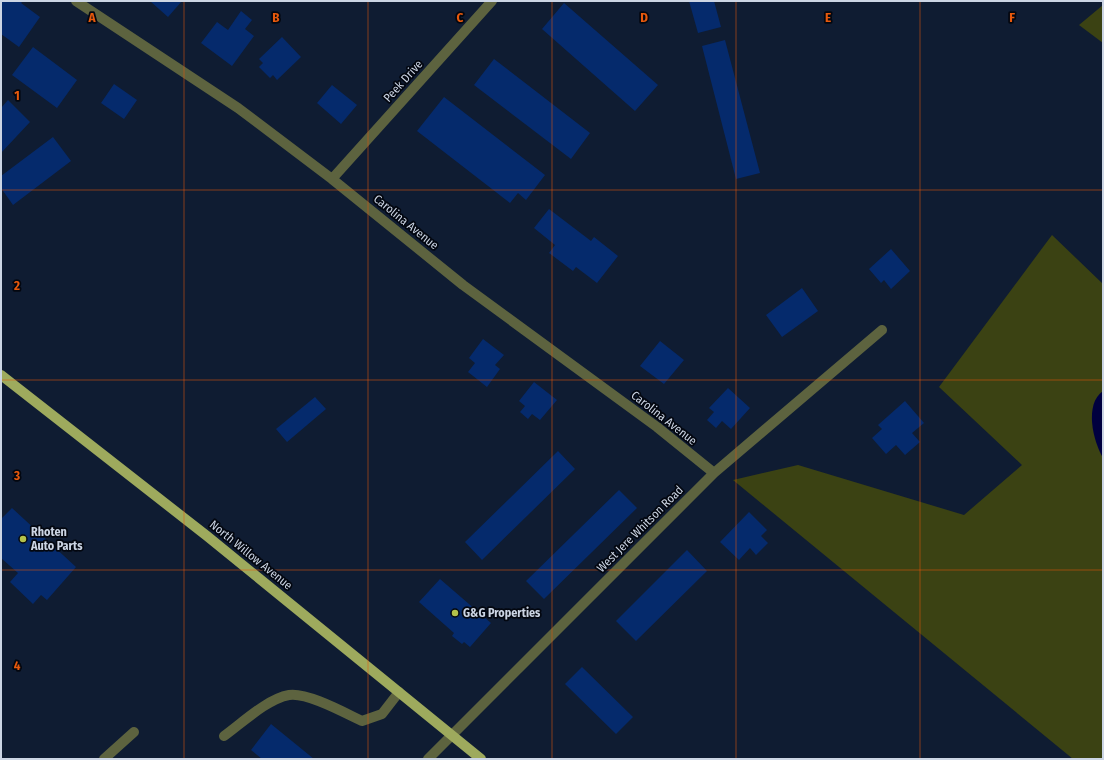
<svg xmlns="http://www.w3.org/2000/svg" width="1104" height="760" font-family="'Fira Sans Condensed',sans-serif">
<style>
.green{fill:#3b4213}
.water{fill:#00003f}
.building{fill:#052a6c}
.lines{fill:none;stroke-linecap:round;stroke-linejoin:round}
.minor{stroke:#5d633f;stroke-width:10}
.major{stroke:#9eaa5d;stroke-width:10}
.grid{fill:none;stroke:#e8590c;stroke-width:1;stroke-opacity:0.55}
.poi-dot{fill:#b3c24b;stroke:#030710;stroke-width:1.5}
.labels{text-anchor:middle;dominant-baseline:central;stroke-width:3.5;stroke-linejoin:round;paint-order:stroke}
.street-label{font-size:12px;fill:#ccd5e4;stroke:#030710}
.poi-label{font-size:12px;font-weight:bold;fill:#ccd5e4;stroke:#030710;text-anchor:start}
.grid-label{font-size:13px;text-anchor:middle;font-weight:bold;fill:#e8590c;stroke:#030710;stroke-width:3.5;stroke-linejoin:round;paint-order:stroke}
</style>
<rect width="100%" height="100%" fill="#0f1c32"/>
<!-- green -->
<path class="green" d="M1103 5V43L1079 25Z
M1052 235 1103 284V759H1073L733 480 798 465 964 515 1022 465 939 387Z"/>
<!-- water -->
<path class="water" d="M1103 391V458C1093 441 1084 404 1103 391Z"/>
<!-- building -->
<path class="building" d="M1 1H23L21 3 40 17 19 47 1 34Z
M150 1H182L168 17Z
M689 1H714L721 27 698 33Z
M564 3 658 85 635 111 542 29Z
M241 11 252 20 245 29 254 36 232 66 201 43 217 22 228 30Z
M282 37 301 57 277 80 273 75 270 78 259 67 263 63 259 59Z
M725 40 760 173 736 179 702 46Z
M33 47 77 80 57 108 12 75Z
M494 59 590 133 571 159 474 85Z
M114 84 137 100 124 119 101 103Z
M332 85 357 105 341 124 317 103Z
M444 97 545 175 526 200 518 193 510 203 417 131Z
M8 100 30 122 1 153V108Z
M53 137 71 161 13 205 1 188V176Z
M549 209 591 241 594 237 618 256 597 283 576 267 573 271 549 253 555 245 534 228Z
M891 249 910 271 891 289 884 280 881 283 869 269Z
M802 288 818 311 782 337 766 315Z
M483 339 504 355 495 365 500 369 487 387 468 372 475 363 469 358Z
M660 341 684 360 664 384 640 366Z
M534 382 557 400 540 420 532 414 528 419 520 412 525 406 519 401Z
M728 388 750 408 731 429 722 421 716 428 707 420 714 412 709 408Z
M315 397 326 409 287 442 276 429Z
M905 401 924 423 912 433 920 442 905 455 896 445 886 454 872 438 882 429 878 425Z
M558 451 575 469 482 560 465 542Z
M619 490 637 508 544 599 526 581Z
M12 508 76 567 47 600 41 595 33 604 10 582 18 573 1 558V519Z
M749 512 767 530 761 536 768 543 756 555 750 548 739 560 720 542Z
M687 550 707 571 636 641 616 621Z
M440 579 491 623 470 647 464 642 462 644 452 636 454 633 419 602Z
M582 667 633 717 616 734 565 684Z
M271 724 314 759H262L251 750Z"/>
<g class="lines">
<!-- minor -->
<path class="minor" d="M76 1 238 108 332 179 463 285 657 427 714 473
M332 179 492 1
M224 736C242 723 267 699 289 695 307 692 345 713 362 721L382 714 399 692
M104 759 134 732
M428 759 714 473 882 330"/>
<!-- major -->
<path class="major" d="M1 375 207 536 481 759"/>
</g>
<!-- grid -->
<path class="grid" d="M184 1V759M368 1V759M552 1V759M736 1V759M920 1V759M1 190H1103M1 380H1103M1 570H1103"/>
<!-- markers -->
<g class="poi-dot">
<circle cx="23" cy="539" r="4"/>
<circle cx="455" cy="613" r="4"/>
</g>
<g class="labels">
<!-- street labels -->
<g class="street-label">
<text transform="translate(403 81) rotate(-48)">Peek Drive</text>
<text transform="translate(406 222) rotate(39)">Carolina Avenue</text>
<text transform="translate(664 418) rotate(38)">Carolina Avenue</text>
<text transform="translate(640 529) rotate(-45)">West Jere Whitson Road</text>
<text transform="translate(251 555) rotate(39)">North Willow Avenue</text>
</g>
<!-- poi labels -->
<g class="poi-label">
<text x="31" y="532">Rhoten<tspan x="31" dy="14">Auto Parts</tspan></text>
<text x="463" y="613">G&amp;G Properties</text>
</g>
</g>
<g class="grid-label">
<text x="92" y="22">A</text>
<text x="276" y="22">B</text>
<text x="460" y="22">C</text>
<text x="644" y="22">D</text>
<text x="828" y="22">E</text>
<text x="1012" y="22">F</text>
<text x="17" y="100">1</text>
<text x="17" y="290">2</text>
<text x="17" y="480">3</text>
<text x="17" y="670">4</text>
</g>
<!-- border -->
<rect width="1104" height="760" fill="none" stroke="#ccd5e4" stroke-width="4"/>
</svg>
